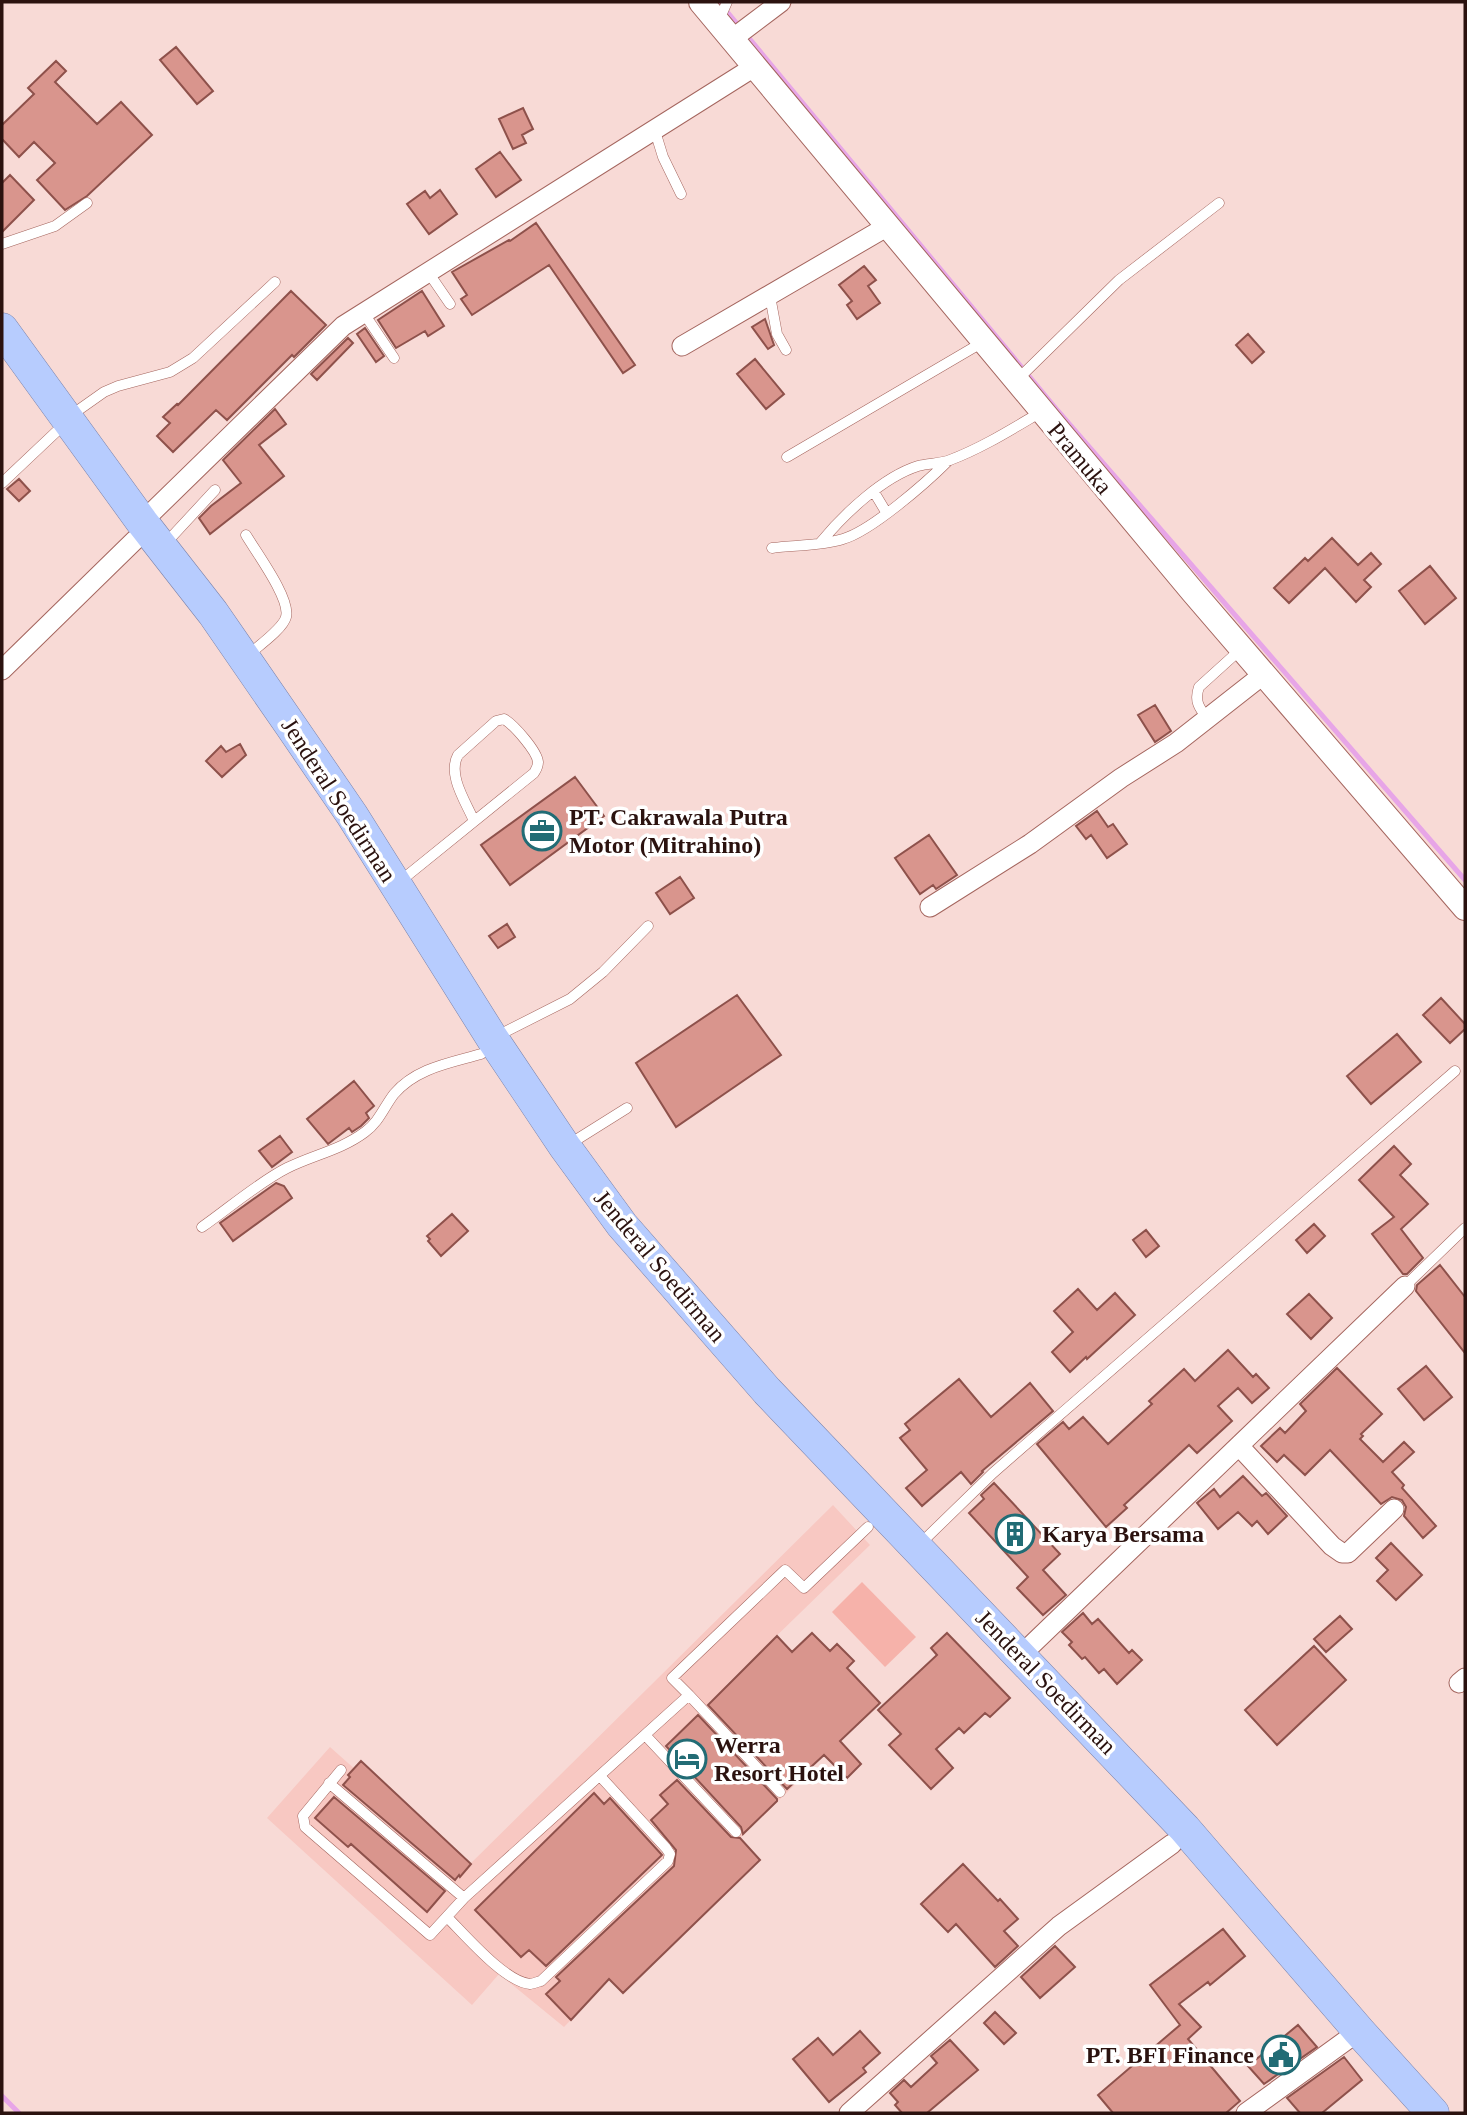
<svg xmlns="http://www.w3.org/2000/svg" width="1467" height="2115" font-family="Georgia,serif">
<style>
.built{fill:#f8c8c2}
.green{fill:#f6b2aa}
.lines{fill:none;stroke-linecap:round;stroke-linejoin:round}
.stream{stroke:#e7a5e7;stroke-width:5}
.building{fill:#d9958d;stroke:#8e514b;stroke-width:2}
.service-casing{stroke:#a4655e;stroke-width:11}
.minor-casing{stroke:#a4655e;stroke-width:21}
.tertiary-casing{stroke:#a4655e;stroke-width:26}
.trunk-casing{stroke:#7a82aa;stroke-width:33}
.service{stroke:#fff;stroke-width:10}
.minor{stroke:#fff;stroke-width:19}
.tertiary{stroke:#fff;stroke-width:24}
.trunk{stroke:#b7ccfe;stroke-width:32}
.labels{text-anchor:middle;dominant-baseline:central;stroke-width:7;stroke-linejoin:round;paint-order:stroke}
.street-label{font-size:24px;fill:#2b120f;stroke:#fff}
.poi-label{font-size:24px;font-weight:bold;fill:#2b120f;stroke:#fff;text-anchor:start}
</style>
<rect width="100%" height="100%" fill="#f8dad6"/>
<!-- built -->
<path class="built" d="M833 1505 870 1545 726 1685 809 1771 593 1981 601 1989 564 2027 499 1974 472 2005 267 1818 330 1747 466 1868Z"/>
<!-- green -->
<path class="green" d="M862 1582 916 1637 885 1667 832 1612Z"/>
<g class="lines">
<!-- stream -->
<path class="stream" d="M719 2 1058 411 1465 880
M2 2096 19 2113"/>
</g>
<!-- building -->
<path class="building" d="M176 47 213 91 197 104 160 60Z
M56 61 66 71 55 82 97 124 121 102 152 135 87 196 65 210 37 180 55 163 34 142 19 157 2 139V125L34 94 28 88Z
M523 108 533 129 522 135 526 143 513 149 499 119Z
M500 152 521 180 496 197 476 169Z
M10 175 34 200 2 232V183Z
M440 190 457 214 429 234 407 204 425 191 430 198Z
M536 223 635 365 623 373 549 265 472 315 461 299 467 295 452 272 509 240 510 241Z
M864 266 876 280 868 286 880 303 857 319 847 305 852 301 839 285Z
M291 291 326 325 294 357 292 355 227 420 216 410 173 452 157 436 170 423 163 417 177 404 178 405Z
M422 291 444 326 428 336 425 331 396 348 378 320Z
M765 319 774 345 768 349 752 327Z
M365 328 384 356 376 362 357 334Z
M1248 334 1264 352 1252 363 1236 345Z
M348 338 353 343 317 380 311 374Z
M755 359 784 394 766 409 737 374Z
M275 409 286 424 259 445 284 476 210 534 199 518 211 506 241 483 223 460Z
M19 479 30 491 19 501 7 489Z
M1332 538 1358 565 1371 553 1381 564 1364 580 1371 587 1356 602 1325 568 1289 603 1274 588 1305 558 1308 561Z
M1430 566 1456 598 1425 624 1399 591Z
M1155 705 1171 731 1155 742 1138 715Z
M240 744 246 755 222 777 206 761 221 746 226 752Z
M575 777 604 816 510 885 481 845Z
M1097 811 1108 827 1113 824 1127 844 1107 858 1091 835 1086 839 1076 826Z
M929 835 957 875 936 889 933 885 920 894 895 858Z
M680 877 694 898 670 914 656 893Z
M507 924 515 937 498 948 489 936Z
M737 995 781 1055 676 1127 636 1063Z
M1441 998 1465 1024V1029L1450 1043 1423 1015Z
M1397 1034 1421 1062 1371 1104 1347 1076Z
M354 1081 374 1106 366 1113 369 1118 361 1126 352 1132 349 1128 328 1144 307 1119Z
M280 1136 292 1152 272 1167 259 1151Z
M1394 1146 1411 1164 1400 1175 1428 1204 1401 1229 1423 1258 1407 1274H1403L1372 1234 1394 1217 1359 1180Z
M276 1183 284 1186 292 1198 233 1241 220 1223Z
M452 1214 468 1231 441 1256 428 1241 430 1239 427 1236Z
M1314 1224 1325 1236 1307 1253 1296 1240Z
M1146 1230 1159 1246 1146 1257 1133 1240Z
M1440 1265 1465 1297V1353L1416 1291 1417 1285Z
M1078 1289 1097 1310 1115 1293 1135 1315 1087 1359 1086 1357 1070 1372 1052 1352 1073 1332 1054 1311Z
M1309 1294 1332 1318 1311 1339 1287 1314Z
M1228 1350 1253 1377 1256 1374 1269 1388 1252 1403 1238 1388 1218 1406 1232 1421 1197 1453 1189 1445 1124 1505 1127 1508 1106 1527 1037 1444 1063 1422 1069 1429 1083 1417 1108 1444 1152 1404 1149 1401 1184 1369 1195 1381Z
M1426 1366 1452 1397 1424 1420 1398 1389Z
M1337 1368 1382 1414 1361 1434 1363 1436 1360 1439 1383 1462 1404 1442 1414 1452 1392 1472 1404 1485 1402 1488 1436 1526 1423 1538 1404 1516 1406 1507 1402 1500 1392 1497 1381 1504 1330 1450 1305 1475 1284 1455 1277 1462 1261 1446 1280 1428 1285 1433 1306 1411 1300 1404Z
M959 1379 991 1417 1030 1383 1053 1411 982 1471 983 1472 971 1484 961 1472 922 1506 906 1488 927 1470 900 1438 910 1430 905 1424Z
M1243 1476 1262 1496 1266 1493 1287 1516 1268 1534 1257 1521 1252 1526 1238 1512 1218 1529 1197 1503 1214 1489 1220 1497Z
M994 1483 1060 1554 1043 1570 1066 1595 1043 1615 1017 1588 1028 1577 969 1513 984 1499 981 1495Z
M1391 1543 1422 1575 1396 1600 1377 1581 1388 1570 1376 1558Z
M1083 1613 1092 1624 1098 1619 1129 1653 1132 1650 1142 1660 1117 1684 1104 1669 1099 1673 1085 1657 1082 1659 1069 1645 1072 1642 1062 1632Z
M1340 1616 1352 1629 1326 1652 1314 1639Z
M812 1633 830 1651 837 1644 854 1661 847 1668 880 1703 840 1741 861 1764 847 1778 824 1755 787 1789 708 1705 777 1636 792 1652Z
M947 1633 1010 1698 990 1717 985 1713 964 1733 959 1728 936 1749 953 1768 931 1789 889 1745 901 1734 878 1710 937 1655 931 1648Z
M1314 1646 1346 1680 1277 1745 1245 1710Z
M698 1715 777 1799V1801L743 1834 741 1827 666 1746Z
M361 1761 471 1864 460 1877 459 1875 455 1880 343 1785 350 1777 348 1775Z
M677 1780 731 1837 740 1838 760 1860 623 1993 609 1979 571 2020 546 1994 560 1981 556 1977 674 1866 676 1850 651 1820 668 1804 660 1795Z
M594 1793 604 1804 610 1798 662 1855 546 1966 529 1950 521 1957 475 1910Z
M334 1797 445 1891 427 1912 351 1844 348 1847 315 1818Z
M963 1864 998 1901 1000 1899 1018 1919 1004 1931 1018 1946 995 1967 956 1924 948 1932 921 1904Z
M1223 1929 1245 1956 1210 1985 1208 1982 1179 2004 1201 2027 1188 2039 1240 2101 1226 2113H1113L1098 2095 1180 2025 1150 1985Z
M1055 1946 1075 1967 1040 1998 1021 1977Z
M995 2012 1016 2033 1004 2044 984 2023Z
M1298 2025 1317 2047 1264 2084 1248 2066Z
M860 2031 880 2053 863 2068 866 2072 829 2102 793 2059 818 2038 833 2055Z
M950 2040 978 2070 927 2113H902L895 2105 898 2102 890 2093 904 2080 911 2087 937 2063 931 2056Z
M1344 2057 1362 2080 1322 2113H1300L1287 2098Z"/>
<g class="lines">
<defs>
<path id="service" d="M719 20 727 2
M655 131 663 157 681 194
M2 244 55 226 87 203
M428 272 450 304
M770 296 777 334 786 350
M363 312 394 358
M1016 381 1119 280 1219 203
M70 416 104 392 118 386 170 372 193 358 275 282
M787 457 983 342
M2 483 56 432
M874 492 886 512
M246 535C256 552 291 599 286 617 283 629 257 647 247 656
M821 542C844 514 883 477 918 466 929 463 940 464 950 460 982 448 1012 429 1041 412
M165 544 215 490
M772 548C795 545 821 546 843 539 871 531 926 483 948 461
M1208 719C1199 708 1194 701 1199 687L1241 649
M398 883 534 773C537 768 538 767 538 762 537 751 514 725 504 719L496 721 458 755C447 775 466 802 474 821
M495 1037 570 999 603 972 648 926
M568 1145 627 1108
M202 1227C228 1209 259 1182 287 1168 313 1155 341 1150 365 1132 379 1122 384 1107 394 1094 416 1068 450 1063 481 1054
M1405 1286 1465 1228
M920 1544 993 1473 1455 1071
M689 1695 780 1792
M646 1736 736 1832
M341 1770 303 1816 305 1827 430 1935 464 1898 689 1695 672 1678 785 1570 804 1588 868 1527
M329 1783 464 1898
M447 1917C465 1935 505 1982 530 1984 532 1984 540 1981 541 1981L668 1861 670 1854 666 1848 600 1776"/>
<path id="minor" d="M732 39 781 2
M682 346 888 226
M142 522 343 326 754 67
M2 670 135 540
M930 907 1030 844 1121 778 1176 743 1264 674
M1239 1446 1332 1546 1342 1553H1348L1394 1509
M1021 1655 1405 1286
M1459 1683 1465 1678
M849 2113 1059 1926 1172 1844
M1246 2113 1359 2031"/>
<path id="tertiary" d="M701 2 1193 592 1465 908"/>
<path id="trunk" d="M2 329 142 522 213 613 291 726 352 815 492 1038 565 1147 622 1225 767 1391 1185 1829 1359 2031 1433 2113"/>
</defs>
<!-- service casing -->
<use href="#service" class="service-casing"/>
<!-- minor casing -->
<use href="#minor" class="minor-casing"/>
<!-- tertiary casing -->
<use href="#tertiary" class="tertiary-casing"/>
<!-- trunk casing -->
<use href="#trunk" class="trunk-casing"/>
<!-- service -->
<use href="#service" class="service"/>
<!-- minor -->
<use href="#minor" class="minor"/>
<!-- tertiary -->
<use href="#tertiary" class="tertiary"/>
<!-- trunk -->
<use href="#trunk" class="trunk"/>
</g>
<!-- icons -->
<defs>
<symbol id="office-ring" viewBox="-11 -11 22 22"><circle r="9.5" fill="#fff" stroke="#226c75" stroke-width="1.5"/><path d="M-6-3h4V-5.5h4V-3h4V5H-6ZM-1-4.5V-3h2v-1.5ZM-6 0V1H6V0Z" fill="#226c75"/></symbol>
<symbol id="building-ring" viewBox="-11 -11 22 22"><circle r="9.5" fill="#fff" stroke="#226c75" stroke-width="1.5"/><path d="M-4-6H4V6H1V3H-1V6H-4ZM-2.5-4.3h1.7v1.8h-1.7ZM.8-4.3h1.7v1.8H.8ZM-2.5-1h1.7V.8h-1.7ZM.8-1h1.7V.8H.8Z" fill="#226c75"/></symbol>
<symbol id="hotel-ring" viewBox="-11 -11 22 22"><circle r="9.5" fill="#fff" stroke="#226c75" stroke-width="1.5"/><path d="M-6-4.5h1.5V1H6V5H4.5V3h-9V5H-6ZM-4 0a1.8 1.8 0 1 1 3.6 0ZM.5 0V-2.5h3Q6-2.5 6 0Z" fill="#226c75"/></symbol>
<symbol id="civic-ring" viewBox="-11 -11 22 22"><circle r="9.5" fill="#fff" stroke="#226c75" stroke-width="1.5"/><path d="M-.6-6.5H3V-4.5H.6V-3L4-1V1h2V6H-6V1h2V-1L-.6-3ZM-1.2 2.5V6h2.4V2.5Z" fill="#226c75"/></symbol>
</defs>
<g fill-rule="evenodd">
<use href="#office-ring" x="520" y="809" width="44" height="44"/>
<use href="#building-ring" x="993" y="1512" width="44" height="44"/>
<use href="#hotel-ring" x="665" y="1737" width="44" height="44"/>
<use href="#civic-ring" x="1259" y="2033" width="44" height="44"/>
</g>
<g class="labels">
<!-- street labels -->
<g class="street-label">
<text transform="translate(1080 458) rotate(50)">Pramuka</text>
<text transform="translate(339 800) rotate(57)">Jenderal Soedirman</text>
<text transform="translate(660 1266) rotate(50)">Jenderal Soedirman</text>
<text transform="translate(1046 1682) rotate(46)">Jenderal Soedirman</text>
</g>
<!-- poi labels -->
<g class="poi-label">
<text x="569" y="817">PT. Cakrawala Putra<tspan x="569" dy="28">Motor (Mitrahino)</tspan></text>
<text x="1042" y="1534">Karya Bersama</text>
<text x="714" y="1745">Werra<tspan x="714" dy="28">Resort Hotel</tspan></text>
<text x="1254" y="2055" text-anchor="end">PT. BFI Finance</text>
</g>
</g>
<!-- border -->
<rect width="1467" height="2115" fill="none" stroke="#2b120f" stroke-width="7"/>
</svg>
